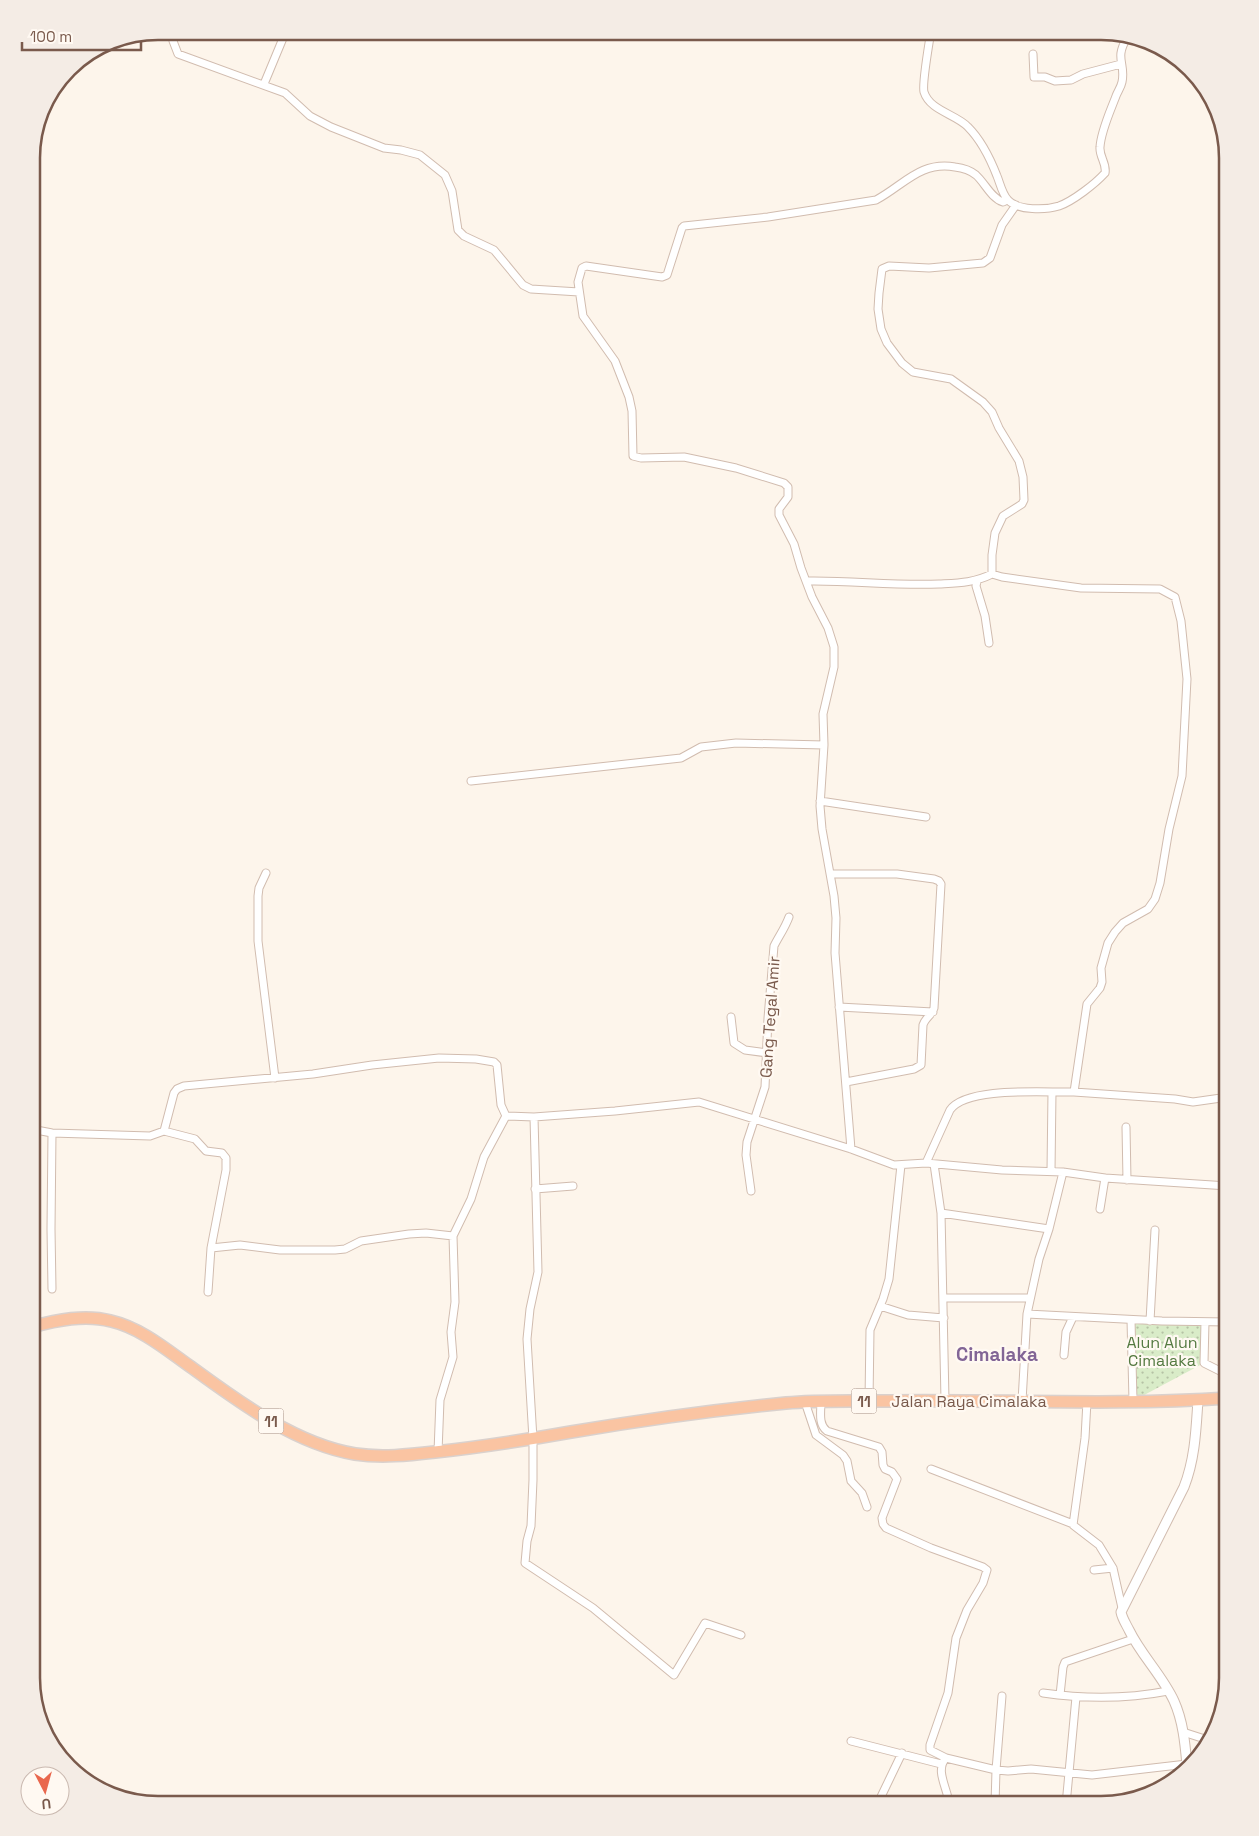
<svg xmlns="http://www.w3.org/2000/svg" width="1259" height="1836" font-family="'Space Grotesk',sans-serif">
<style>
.park{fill:url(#park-dots)}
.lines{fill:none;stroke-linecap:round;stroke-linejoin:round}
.minor-casing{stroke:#d1bcaf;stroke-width:9}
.tertiary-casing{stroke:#d1bcaf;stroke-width:11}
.trunk-casing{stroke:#dad1cd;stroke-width:14}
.minor{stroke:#fff;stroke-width:7}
.tertiary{stroke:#fff;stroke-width:9}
.trunk{stroke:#fac4a2;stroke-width:11}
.labels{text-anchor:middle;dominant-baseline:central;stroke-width:4.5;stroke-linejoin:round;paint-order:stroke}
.shield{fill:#fff9f2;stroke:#a28a7e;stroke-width:1}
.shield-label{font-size:15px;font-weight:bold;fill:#7a5a4c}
.street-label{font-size:16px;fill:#7a5a4c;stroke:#fff9f2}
.park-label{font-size:16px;fill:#547a41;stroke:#fff9f2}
.quarter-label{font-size:19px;font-weight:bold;fill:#826596;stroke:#fff9f2}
.rim{fill:none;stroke:#7a5a4c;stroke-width:2.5}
</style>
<defs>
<pattern id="park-dots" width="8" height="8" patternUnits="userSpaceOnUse" patternTransform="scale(1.25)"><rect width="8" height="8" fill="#d9ecc8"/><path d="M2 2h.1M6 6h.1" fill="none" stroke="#b5c2a5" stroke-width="1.8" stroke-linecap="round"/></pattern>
</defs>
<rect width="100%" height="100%" fill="#fdf5eb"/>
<!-- park -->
<path class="park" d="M1131 1320 1205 1322 1204 1363 1133 1401Z"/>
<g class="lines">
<defs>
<path id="minor" d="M174 31 173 41 178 54 285 93 310 116 331 127 384 148 401 150 420 155 445 175 452 191 458 230 464 236 494 250 523 285 531 289 579 292
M931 31C929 43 922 84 924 92 930 111 956 114 968 127 982 141 990 158 997 176 1000 183 1002 194 1008 200 1018 211 1046 210 1059 206 1073 201 1095 184 1105 173 1107 163 1099 157 1100 147 1101 131 1110 112 1116 96 1118 91 1121 87 1122 82 1126 63 1114 59 1127 38
M1033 54 1034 77H1045L1055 81 1071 80 1083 74 1121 64
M264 84 286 31
M806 581C850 580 894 586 939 584 957 583 974 583 992 574
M977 581 976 586 985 616 989 643
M471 781 681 758 701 747 736 743 824 745
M820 801 926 817
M266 873 259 888 258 896V941L275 1078
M831 874H897L934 879 939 881 941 884 934 1008C932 1015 925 1018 923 1025L921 1065 914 1069 846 1082
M839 1007 933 1012
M731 1017 734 1043 745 1050 767 1053
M1074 1092 1175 1099 1193 1102 1228 1097
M506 1116 534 1117 615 1111 699 1102 851 1149 894 1165 926 1163 1002 1170 1063 1172 1105 1178 1228 1186
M534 1117 538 1272 530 1309 527 1339 533 1439V1480L531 1526 527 1541 525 1563 593 1608 674 1675 705 1623 741 1635
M1126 1127 1127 1180
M31 1129 52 1133 150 1136 164 1131 174 1093 177 1089 184 1086 313 1074 372 1065 439 1058 476 1059 494 1062 497 1065 501 1105 506 1116
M164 1131 195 1139 206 1151 222 1153 226 1158V1170L211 1248 208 1292
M52 1133 51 1229 52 1289
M851 1149 835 953 836 918 834 896 822 829 820 806 824 745 823 714 834 667V647L828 628 812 597 801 568 794 544 779 515V509L788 497V487L784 483 736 468 684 457 641 458 633 456 632 411 629 397 615 361 583 316 578 282 582 268 586 266 662 277 667 275 682 228 684 226 768 217 876 200C904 185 920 161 955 167 963 168 970 170 976 175 985 183 991 198 1003 202L1007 200
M926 1163 950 1110C967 1086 1046 1093 1074 1092L1087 1004 1100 988 1102 982 1101 968 1108 943 1115 932 1123 923 1148 909 1155 899 1160 883 1169 829 1182 776 1187 679 1181 621 1175 597 1160 589 1081 588 1002 577 992 574V555L995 533 1003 516 1022 504 1024 500 1023 477 1019 461 999 428 992 412 983 402 951 379 913 372 902 363 887 343 881 329 878 309 879 293 882 269 889 266 929 268 983 263 990 258 1002 225 1016 205
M934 1164 941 1213 945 1400
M1051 1171 1052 1092
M535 1189 573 1186
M751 1191 746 1155 747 1142 765 1087 768 1018 774 946C779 936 785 928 789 917
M1100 1209 1105 1178
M941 1213 1049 1229 1039 1259 1027 1314 1022 1401
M1049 1229 1063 1172
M211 1248 240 1245 280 1250H335L345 1249 361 1241 409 1234 426 1233 453 1236
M943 1298H1030
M880 1306 908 1315 944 1318
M1027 1314 1162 1321 1228 1322
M1131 1320 1133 1401
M1150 1321 1155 1230
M1205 1322 1204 1363 1228 1375
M1064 1355 1066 1332 1073 1317
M821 1401C821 1412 818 1424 827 1431L879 1447 882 1452 883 1465 885 1469 892 1472 897 1479 882 1518 883 1524 886 1528 931 1548 983 1567 987 1570 983 1583 967 1610 956 1638 948 1693 930 1745V1750L946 1758
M869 1401 870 1330 883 1299 889 1279 901 1165
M1087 1401 1085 1438 1073 1525 1099 1545 1113 1568 1094 1570
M805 1402 816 1435 843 1455 847 1461 851 1481 862 1493 867 1507
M438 1452 440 1400 453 1357 451 1332 455 1302 453 1236 471 1199 484 1157 506 1116
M931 1469 1073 1524
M1113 1568 1122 1608
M1043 1693C1085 1699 1127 1699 1168 1691
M1060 1695 1063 1667 1065 1662 1133 1639
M1183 1732 1211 1741
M851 1741 941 1764
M877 1805 902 1753
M949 1805C949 1790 934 1771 946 1758L996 1770 1002 1696
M995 1805 996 1770 1008 1771 1031 1769 1092 1775 1187 1764
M1066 1805 1076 1697"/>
<path id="tertiary" d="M1187 1765C1185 1743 1183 1721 1174 1701 1162 1675 1141 1655 1129 1630 1126 1624 1122 1618 1121 1612L1184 1487C1195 1459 1196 1430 1198 1400"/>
<path id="trunk" d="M31 1327C57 1320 85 1314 111 1321 141 1328 167 1350 191 1367 239 1402 295 1444 355 1454 381 1458 409 1455 435 1452 481 1447 526 1440 571 1432 642 1420 714 1410 786 1403 817 1400 849 1401 880 1401 996 1399 1112 1406 1228 1398"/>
</defs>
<!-- minor casing -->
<use href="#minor" class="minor-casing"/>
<!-- tertiary casing -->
<use href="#tertiary" class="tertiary-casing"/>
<!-- trunk casing -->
<use href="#trunk" class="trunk-casing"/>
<!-- minor -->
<use href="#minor" class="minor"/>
<!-- tertiary -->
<use href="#tertiary" class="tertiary"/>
<!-- trunk -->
<use href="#trunk" class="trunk"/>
</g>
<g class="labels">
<!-- shield labels -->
<g class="shield">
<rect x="851.5" y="1388.5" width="25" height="25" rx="4"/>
<rect x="258.5" y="1408.5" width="25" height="25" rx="4"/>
</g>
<g class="shield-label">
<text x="864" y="1401">11</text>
<text x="271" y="1421">11</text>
</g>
<!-- street labels -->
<g class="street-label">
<text transform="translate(770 1017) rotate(-86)">Gang Tegal Amir</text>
<text x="969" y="1401">Jalan Raya Cimalaka</text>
</g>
<!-- park labels -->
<g class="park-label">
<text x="1162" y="1342">Alun Alun<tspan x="1162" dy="18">Cimalaka</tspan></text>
</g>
<!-- quarter labels -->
<g class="quarter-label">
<text x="997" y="1354">Cimalaka</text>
</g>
</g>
<!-- crop -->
<path d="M0 0H1259V1836H0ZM158 40H1101A118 118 0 0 1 1219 158V1678A118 118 0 0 1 1101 1796H158A118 118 0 0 1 40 1678V158A118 118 0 0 1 158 40Z" fill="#f4ece5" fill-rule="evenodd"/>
<path class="rim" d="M158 40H1101A118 118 0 0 1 1219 158V1678A118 118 0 0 1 1101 1796H158A118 118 0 0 1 40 1678V158A118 118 0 0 1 158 40Z"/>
<!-- north arrow -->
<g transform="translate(45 1791) rotate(174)"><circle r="24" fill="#fff9f2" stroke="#cab9b0"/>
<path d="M0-4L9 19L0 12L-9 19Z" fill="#e9684e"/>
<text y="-8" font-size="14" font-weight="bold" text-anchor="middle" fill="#7a5a4c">U</text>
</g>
<!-- scale -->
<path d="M22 42v8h119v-8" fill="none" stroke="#7a5a4c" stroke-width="2.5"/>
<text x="30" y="42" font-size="15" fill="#7a5a4c" stroke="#fff9f2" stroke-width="4" paint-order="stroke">100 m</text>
</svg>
